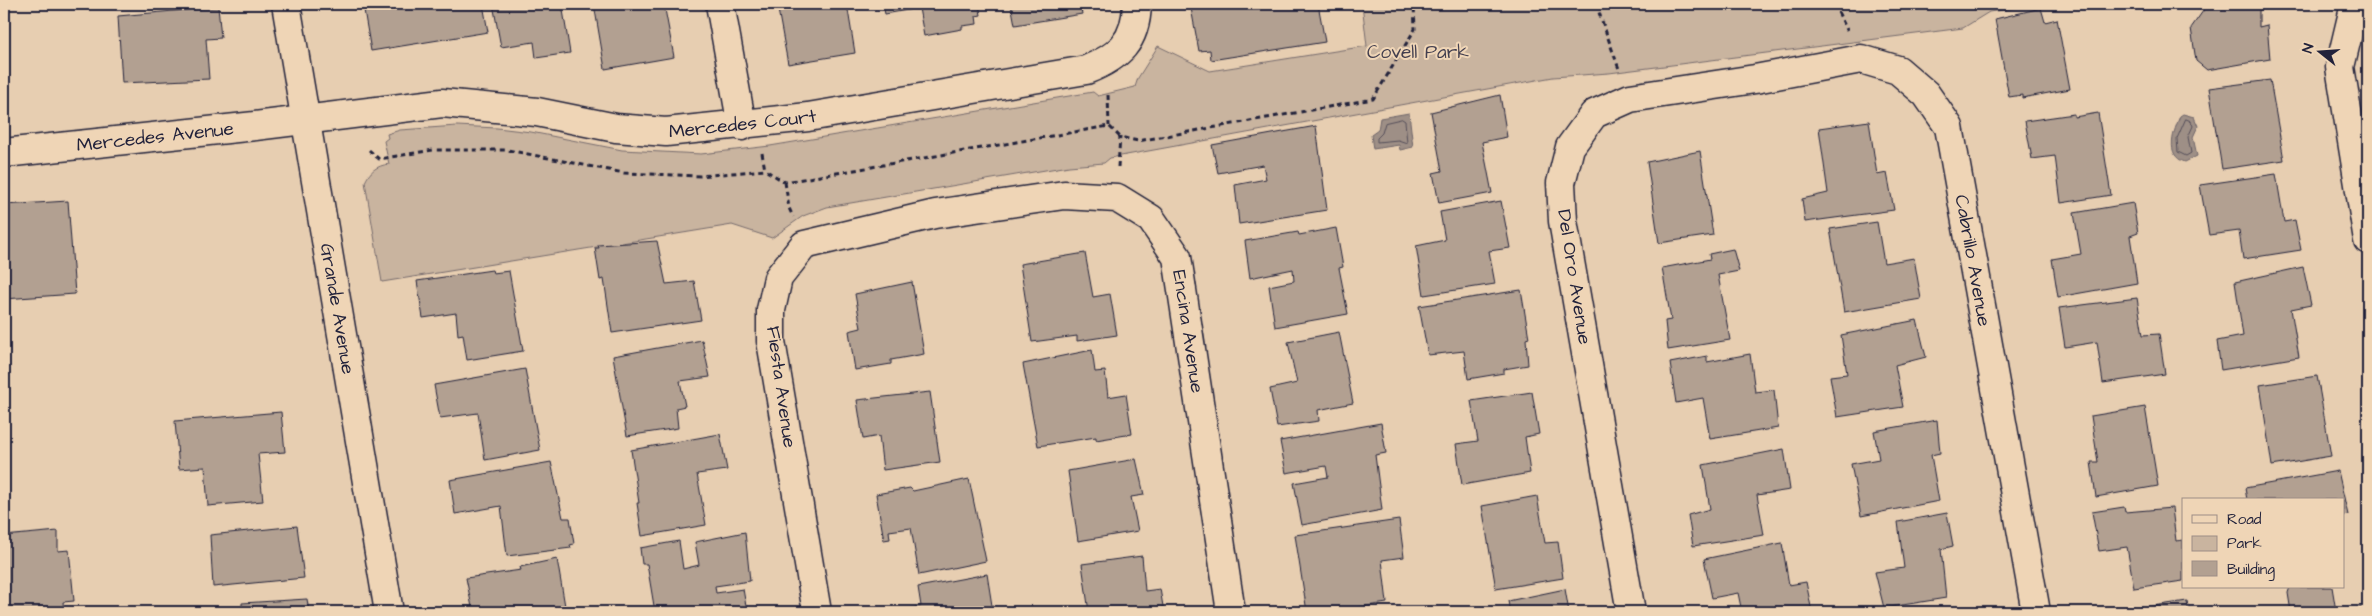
<svg xmlns="http://www.w3.org/2000/svg" width="2372" height="616" font-family="'Architects Daughter',sans-serif">
<style>
.green{fill:#c9b49f;stroke:#766b6d}
.water{fill:#9e8f86;stroke:#6c6368}
.lines{fill:none;stroke-linecap:round;stroke-linejoin:round}
.shore{stroke:#544e59;stroke-width:1}
.building{fill:#b2a091;stroke:#22223b}
.minor-casing{stroke:#22223b;stroke-width:31}
.path{stroke:#22223b;stroke-width:3;stroke-dasharray:5 4;stroke-linecap:butt}
.minor{stroke:#efd5b6;stroke-width:28}
.labels{text-anchor:middle;dominant-baseline:central;stroke-width:4;stroke-linejoin:round;paint-order:stroke}
.park-label{font-size:19px;fill:#433f4f;stroke:#efd5b6}
.street-label{font-size:19px;fill:#22223b;stroke:#efd5b6}
</style>
<rect width="100%" height="100%" fill="#e7ceb1"/>
<filter id="ink" filterUnits="userSpaceOnUse"><feTurbulence type="fractalNoise" baseFrequency=".02" numOctaves="2"/><feDisplacementMap in="SourceGraphic" scale="10" xChannelSelector="R" yChannelSelector="G"/><feConvolveMatrix kernelMatrix="1 2 1 2 8 2 1 2 1" color-interpolation-filters="sRGB"/></filter>
<g filter="url(#ink)">
<!-- green -->
<path class="green" d="M1362 4H2043L1989 12 1963 28 1609 73 1553 77 1110 158 1104 163 1069 166 827 207 803 216 772 238 732 225 382 282 365 182C370 171 376 166 389 164L384 141 388 138 387 134 400 130 457 126 497 128 531 132 622 150 701 154 770 146 1093 92 1098 96 1135 87 1138 78 1158 46 1210 71 1367 46Z"/>
<!-- water -->
<path class="water" d="M1409 113 1413 147 1400 150 1399 145 1373 149 1371 135 1378 130 1380 118Z
M2183 114 2194 117 2198 126 2193 137 2197 156 2185 162C2164 155 2174 131 2180 116Z"/>
<g class="lines">
<!-- shore -->
<path class="shore" d="M1402 119 1405 121 1407 143 1398 140 1377 142V138L1382 133 1385 123Z
M2186 119 2191 121 2193 126 2188 137 2191 153 2186 156 2178 152 2177 139Z"/>
</g>
<!-- building -->
<path class="building" d="M363 4H483L488 32 371 51Z
M493 4H562L570 53 536 58 534 42 501 47Z
M594 4H664L674 57 605 69Z
M777 4H847L855 53 788 64Z
M883 4H979L981 15 976 16 977 24 962 26V29L924 36 919 8 885 14Z
M1011 4H1080L1082 14 1015 25Z
M1201 4H1318L1325 42 1211 60 1210 50 1199 51 1191 8 1202 6Z
M2208 4H2280L2281 6 2259 10V27L2267 25 2270 59 2207 70 2196 61 2191 28Z
M218 7 221 38 206 39 209 79 122 83 118 16Z
M2041 8 2045 22 2057 19 2070 89 2022 98V95L2009 97 1995 19Z
M2270 80 2284 160 2222 169 2209 88Z
M1500 95 1507 137 1482 142 1492 193 1439 203 1433 173 1442 171 1431 112Z
M2098 113 2111 195 2061 203 2055 156 2032 159 2025 121 2074 114V117Z
M1869 121 1877 175 1887 173 1894 210 1805 222 1802 199 1828 193 1819 128Z
M1316 126 1327 210 1239 224 1235 185 1266 179 1263 165 1218 173 1212 145Z
M1700 151 1713 235 1659 243 1647 162Z
M2276 174 2284 222 2295 220 2301 250 2243 259 2239 231 2209 235 2200 185Z
M68 201 75 294 4 299V205Z
M1501 201 1510 248 1489 251 1495 284 1424 295 1416 246 1445 240 1440 212Z
M2133 203 2138 233 2130 236 2137 283 2058 297 2052 259 2081 254 2074 213Z
M1877 222 1884 263 1914 258 1921 299 1844 312 1830 229Z
M1336 228 1343 267 1339 268 1348 314 1275 327 1269 286 1294 281 1293 269 1250 278 1245 241 1298 232 1299 235Z
M657 241 666 284 694 281 701 320 612 333 604 279 600 280 595 248H599L598 245Z
M1733 249 1739 271 1718 275 1730 340 1668 350 1665 321 1671 320 1662 268 1710 259 1709 254Z
M1085 253 1093 297 1110 294 1117 335 1077 341V336L1032 342 1020 264Z
M2303 267 2311 305 2291 309 2299 357 2221 370 2217 341 2243 336 2235 282Z
M492 270 493 273 509 271 523 351 467 360 463 334 458 335 456 313 423 318 417 281Z
M912 282 924 354 891 360V364L855 370 849 331 861 328 855 294Z
M1521 290 1529 338 1526 339 1528 365 1504 369V373L1468 379 1464 351 1428 355 1419 306Z
M2137 298 2143 335 2159 334 2165 374 2103 383 2097 342 2065 347 2059 308Z
M1917 320 1926 357 1895 365 1903 407 1837 417 1830 376 1847 374 1841 335Z
M1339 332 1353 403 1318 410 1319 421 1277 427 1270 389 1297 383 1288 342Z
M702 340 710 377 680 381 685 406 676 408 678 428 627 436 613 356Z
M1092 350 1095 372 1105 371 1108 397 1126 394 1132 434 1096 440V437L1038 446 1023 364Z
M1750 354 1755 392 1774 390 1778 428 1710 439 1703 398 1676 403 1670 363 1707 356V362Z
M525 369 540 450 485 460 478 413 440 418 434 385Z
M2317 376 2331 456 2272 466 2260 385Z
M930 392 940 462 883 470 879 436 863 439 857 400Z
M1532 392 1539 434 1525 437 1530 473 1462 485 1456 444 1478 441 1471 401Z
M2145 407 2158 486 2096 497 2091 462H2098L2091 416Z
M281 412 285 452 258 454 263 501 208 506 205 467 179 469 175 421Z
M1937 420 1940 453 1931 455 1939 501 1861 516 1851 464 1879 459 1874 431Z
M1381 423 1386 453 1375 455 1382 510 1302 525 1294 483 1328 477 1326 466 1286 473 1280 441Z
M720 434 727 470 697 474 706 525 642 536 637 503H639L631 450Z
M1784 449 1790 490 1757 495 1764 535 1693 546 1688 515 1710 509 1703 465Z
M1136 459 1144 495 1131 497 1138 531 1078 541 1068 471Z
M551 462 563 518H570L574 544 570 545 571 548 507 556 501 506 455 514 450 480Z
M2338 471 2348 515 2343 516V500H2247L2245 488Z
M969 479 986 561 919 575 911 528 889 531 890 539 884 540 876 494 910 488 913 491Z
M1537 496 1545 543 1558 542 1563 578 1496 589 1482 506Z
M2124 507 2125 512 2172 508 2176 541 2183 540V581L2134 588 2127 547 2099 551 2092 512Z
M1947 513 1953 546 1941 549 1946 598 1884 608 1875 572 1904 568 1898 522Z
M1399 520 1404 557 1382 560 1387 603 1328 612H1307L1295 535Z
M297 526 304 578 213 587 210 535Z
M58 531V551L69 550 74 601 63 602 64 612H4V536Z
M745 532 750 581 715 586 716 593 743 589 747 612H655L647 564H642L640 548 679 541 683 569 699 565 695 542Z
M1782 543 1789 585 1806 582 1812 612H1742L1738 593 1712 598 1704 559Z
M1142 556 1145 591 1160 589 1164 612H1089L1082 564Z
M557 559 566 612H505V610L473 612 466 578 521 570 520 567Z
M987 574 993 612H911V608L921 606 918 587Z
M2290 587H2332L2336 611 2361 608 2362 612H2291L2288 593Z
M1565 589 1569 612H1510L1508 601Z
M307 599 309 612H230V607H242V603Z
M2187 601 2189 612H2141L2140 608Z"/>
<g class="lines">
<defs>
<g id="minor">
<path id="s1" d="M286 4 389 612"/>
<path d="M720 4 742 126"/>
<path d="M2355 4 2340 67 2368 240"/>
<path id="s2" d="M4 153 255 126 442 103 537 112 616 128 666 132 808 117 1086 70C1119 57 1136 42 1137 4"/>
<path id="s3" d="M817 612 771 341V310L778 278 804 245 935 214 1064 195 1117 198 1151 219 1177 257 1231 612"/>
<path id="s4" d="M1631 612 1563 221 1561 183 1570 147 1594 114 1630 98 1755 79 1861 59 1898 70 1926 94 1949 127 2036 612"/>
</g>
</defs>
<!-- minor casing -->
<use href="#minor" class="minor-casing"/>
<!-- path -->
<path class="path" d="M1596 4 1619 69
M1834 4 1847 30
M1108 95 1109 126
M369 150 379 159 433 150H508L624 173 700 176 765 170 785 182 1109 126 1120 137 1138 141 1373 99 1415 29 1414 4
M762 153 765 170
M1118 167 1120 137
M785 182 789 208 793 217"/>
<!-- minor -->
<use href="#minor" class="minor"/>
</g>
</g>
<g class="labels">
<!-- park labels -->
<g class="park-label">
<text x="1418" y="52">Covell Park</text>
</g>
<!-- street labels -->
<g class="street-label">
<text stroke="none"><textPath href="#s2" startOffset="744">Mercedes Court</textPath></text>
<text stroke="none"><textPath href="#s2" startOffset="152">Mercedes Avenue</textPath></text>
<text stroke="none"><textPath href="#s4" startOffset="1038">Cabrillo Avenue</textPath></text>
<text transform="translate(1574 277) rotate(81)">Del Oro Avenue</text>
<text stroke="none"><textPath href="#s1" startOffset="309">Grande Avenue</textPath></text>
<text stroke="none"><textPath href="#s3" startOffset="860">Encina Avenue</textPath></text>
<text transform="translate(781 387) rotate(82)">Fiesta Avenue</text>
</g>
</g>
<!-- margin -->
<rect width="2372" height="616" fill="none" stroke="#efd5b6" stroke-width="20"/>
<rect x="10" y="10" width="2352" height="596" fill="none" stroke="#22223b" stroke-width="2" filter="url(#ink)"/>
<!-- legend -->
<rect x="2182" y="498" width="162" height="90" fill="#efd5b6" stroke="#9d8d85"/>
<rect x="2192" y="515" width="25" height="8" fill="#efd5b6" stroke="#9d8d85"/>
<text x="2227" y="524" font-size="15" fill="#22223b">Road</text>
<rect x="2192" y="536" width="25" height="15" fill="#c9b49f" stroke="#9d8d85"/>
<text x="2227" y="548" font-size="15" fill="#22223b">Park</text>
<rect x="2192" y="561" width="25" height="15" fill="#b2a091" stroke="#9d8d85"/>
<text x="2227" y="574" font-size="15" fill="#22223b">Building</text>
<!-- north arrow -->
<g transform="translate(2320 52) rotate(287)" stroke="#efd5b6" stroke-width="4" paint-order="stroke">
<path d="M0-4L9 19L0 12L-9 19Z" fill="#22223b"/>
<text y="-8" font-size="14" font-weight="bold" text-anchor="middle" fill="#22223b">N</text>
</g>
</svg>
